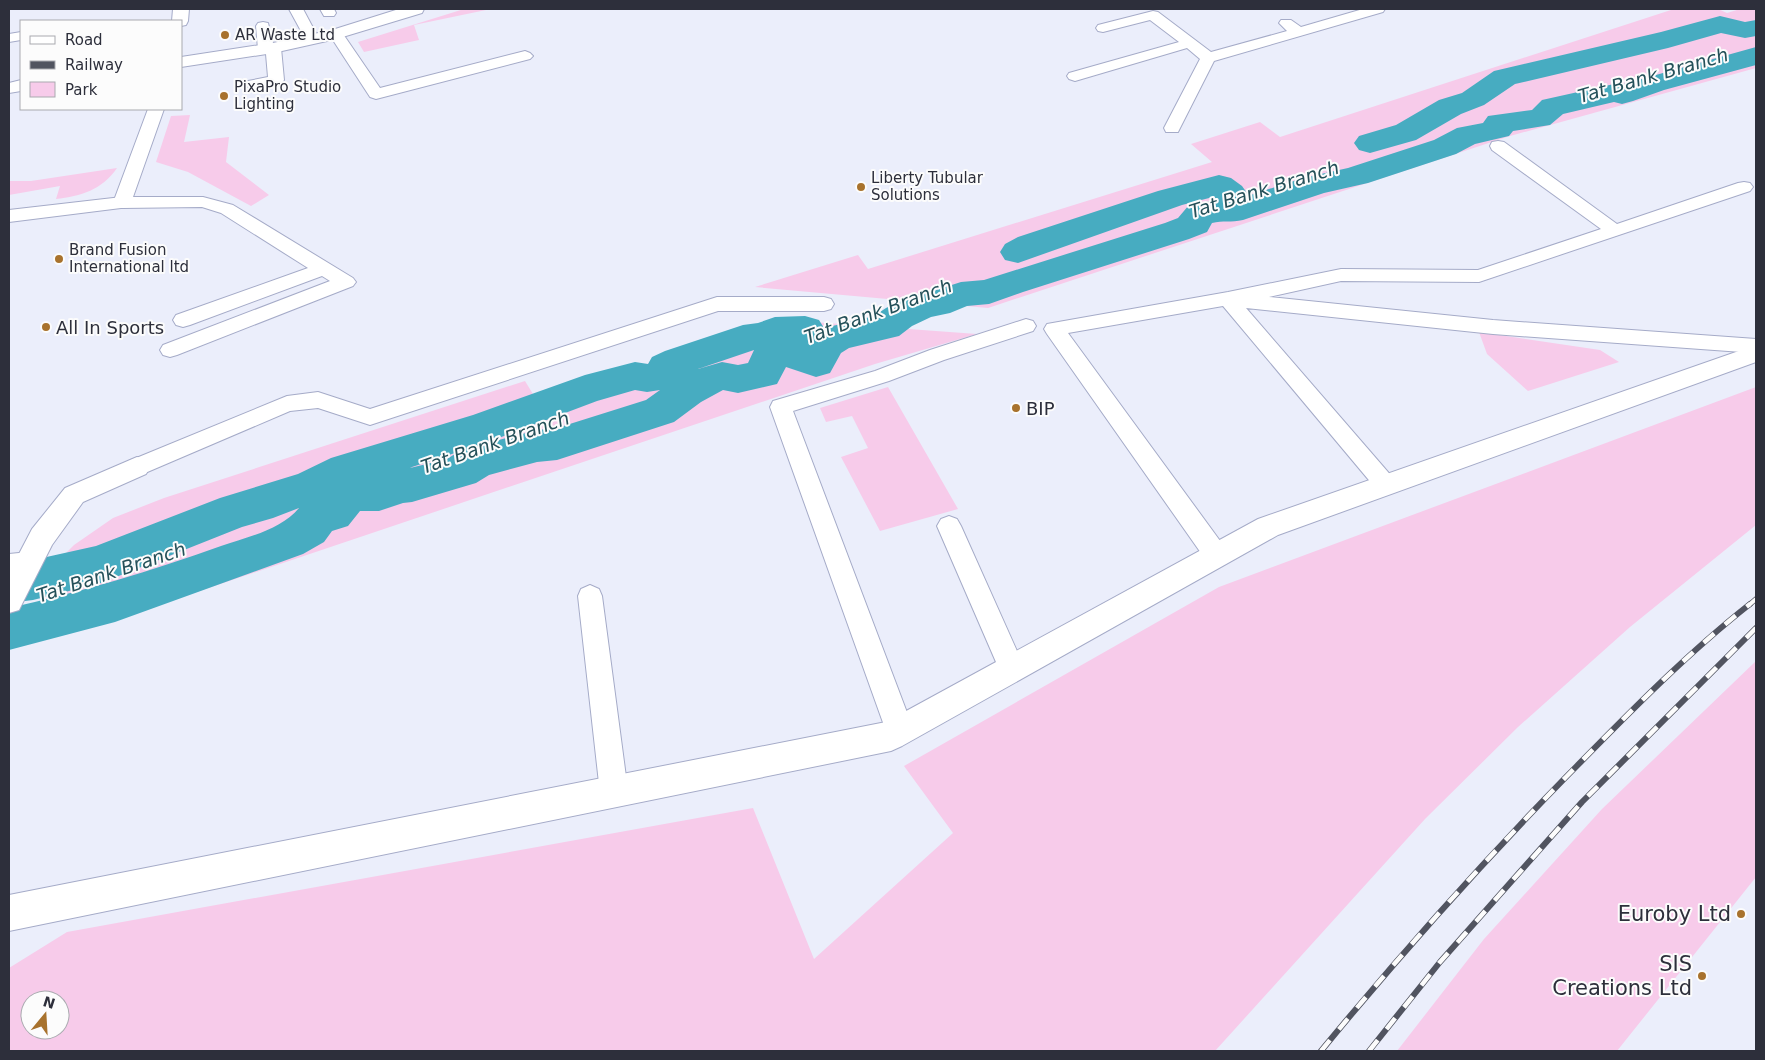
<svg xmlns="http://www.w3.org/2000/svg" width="1765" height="1060" font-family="'DejaVu Sans',sans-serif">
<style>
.green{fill:#f7cbea;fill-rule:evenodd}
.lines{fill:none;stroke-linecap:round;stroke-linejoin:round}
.canal{fill:#47acc1;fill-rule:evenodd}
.service-casing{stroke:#a5abc8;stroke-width:2}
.minor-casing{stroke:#a5abc8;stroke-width:2}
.service{fill:#fff;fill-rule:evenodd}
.minor{fill:#fff;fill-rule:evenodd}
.rail-far1-casing{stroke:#515460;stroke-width:5.5}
.rail-casing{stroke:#515460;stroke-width:6}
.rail-far1{stroke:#fcfcfc;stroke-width:4;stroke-dasharray:11;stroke-linecap:butt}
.rail{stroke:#fcfcfc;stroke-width:4.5;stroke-dasharray:14;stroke-linecap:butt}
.poi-dot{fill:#a8722d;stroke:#fcfcfc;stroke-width:2}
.labels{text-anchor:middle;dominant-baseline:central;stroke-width:4;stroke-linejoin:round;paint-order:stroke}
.far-poi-label{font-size:15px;fill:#2d2f3b;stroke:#fcfcfc;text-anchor:start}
.poi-label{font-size:18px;fill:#2d2f3b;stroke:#fcfcfc;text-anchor:start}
.water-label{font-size:19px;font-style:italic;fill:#245059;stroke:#fcfcfc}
.near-poi-label{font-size:21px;fill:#2d2f3b;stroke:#fcfcfc;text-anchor:end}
</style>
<rect width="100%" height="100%" fill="#ebeefb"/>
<!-- green -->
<path class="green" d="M464 9H485L486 10 414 25 419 40 364 52 358 42Z
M1674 9H1718L1727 13 1740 9H1756V68L1510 136 988 308 755 287 858 255 868 269 1212 162 1191 144 1260 122 1280 137Z
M190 115 184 142 229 137 226 162 269 195 251 206 188 172 156 162 171 116Z
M117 168C102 190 81 196 56 199L60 186 9 195V181H31Z
M785 320 977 334 875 364 113 620 31 643 51 568 74 545 113 518 164 498 525 381 536 399Z
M1479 332 1600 350 1619 362 1528 391 1487 354Z
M888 387 958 509 880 531 841 457 868 448 852 416 826 422 820 408Z
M1756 387V525L1630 627 1518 727 1425 819 1215 1051H9V968L67 932 753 808 814 959 953 833 904 766 1219 587ZM30 1000H60V1030H30Z
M1756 661V877L1617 1051H1397L1484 939 1602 809Z"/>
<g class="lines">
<!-- canal -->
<path class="canal" d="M1720 16 1745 22 1756 20V36L1745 38 1721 33 1668 48 1515 84 1484 105 1461 114 1416 140 1370 153 1359 150 1354 143 1359 136 1396 125 1439 100 1462 93 1494 71 1661 32Z
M1756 47V65L1664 90 1633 101 1622 104 1614 102 1563 114 1550 125 1513 131 1509 136 1475 144 1456 154 1368 183 1324 193 1243 220C1231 223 1223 220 1212 223L1207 232 1189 239 1023 292 989 304 967 306 950 313 931 317 912 326 899 336 849 348 841 353 830 373 816 377 786 367 777 384 738 393 723 390 701 402 674 422 557 460 537 462 489 475 476 483 412 502 403 503 379 511H360L348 526 332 531 324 542 303 554 115 622 9 650V608C81 592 151 571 221 546 247 537 281 530 299 508L273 518 242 527 101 583 33 600 9 603V563L33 560 96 546 220 498 298 474 331 458 473 415 585 375 635 362 648 364 652 357 665 351 743 325 758 323 775 317 805 316 819 320 824 328 874 316 886 308 912 295 933 291 961 282 984 280 1165 223 1178 218 1189 205 1218 200 1213 197 1182 205 1018 263 1005 260 1000 252 1005 244 1018 237 1158 191 1219 175 1231 178 1242 186 1247 193 1244 197 1303 178 1348 168 1434 140 1457 128 1483 123 1488 116 1532 110 1542 100 1614 84 1620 85ZM754 350 748 363 738 365 722 362 698 369ZM635 390 647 392 660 390 646 400 557 428 537 430 480 445 597 401ZM458 452 447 459 410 468 412 467Z"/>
<defs>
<path id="service" d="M289 9H303L319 39 317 42H307Z
M320 9H334L336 13 334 16H324Z
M1363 9H1385L1383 12 1214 61 1180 128 1178 132H1166L1164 128 1200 59 1187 48 1075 81 1069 79 1067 76 1069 73 1179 42 1150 20 1103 32 1098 31 1096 28 1098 25 1153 11 1158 12 1211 52 1287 31 1279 23 1281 20H1291L1301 27Z
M263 22 268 23 273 43 278 45 281 48 284 80 282 83 254 89 248 87 246 84 248 81 268 77 266 54 261 52 258 49 256 26 258 23Z
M336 30 341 31 380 88 525 51 530 53 533 56 530 59 376 99 370 97 329 34 331 31Z
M21 32V40L9 42V34Z
M148 109H164L133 197H203L233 205 353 278 356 282 353 286 177 355 170 357 163 355 160 350 163 345 330 281 322 276 190 325 183 327 176 325 173 320 176 315 308 268 221 213 202 207 122 208 116 207 113 203Z
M1498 141 1504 142 1617 224 1738 183 1744 182 1750 183 1753 187 1750 191 1479 282 1341 281 1269 297 1493 320 1756 339V353L1493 334 1246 308 1394 479 1397 485 1394 491 1386 494 1378 491 1223 306 1068 333 1226 549 1229 556 1226 563 1217 566 1208 563 1047 334 1044 329 1047 324 1228 292 1341 269 1478 270 1601 229 1492 150 1490 146 1492 142Z
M717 297H824L831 299 834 304 831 309 824 311H718L370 425 318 408 290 411 145 473 137 476 129 473 126 467 129 461 287 396 318 392 370 409Z
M1026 319 1033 321 1036 326 1033 331 944 360 889 381 793 411 914 731 910 740 900 744 890 740 886 731 770 407 773 401 875 371 930 350Z
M949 516 957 519 961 526 1025 669 1021 677 1012 681 1003 677 999 669 937 526 941 519Z
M29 552 38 555 41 562 38 569 9 574V554Z
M590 585 599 589 602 596 628 792 624 802 614 806 604 802 600 792 578 596 581 589Z"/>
<path id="minor" d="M173 9H189L188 21 186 25 181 26V21H172Z
M399 9H424L422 13 336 39 273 53 181 67V57L273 43 332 30Z
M21 80V91L9 93V83Z
M122 197 129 199 132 203 129 207 9 222V210Z
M1756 345V362L1278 535 902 746 891 751 9 931V895L886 722 1258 519Z
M137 457 146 460 150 467 146 474 83 502 52 545 19 610 9 613V573L32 529 65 488Z"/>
</defs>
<!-- service casing -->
<use href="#service" class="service-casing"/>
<!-- minor casing -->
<use href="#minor" class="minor-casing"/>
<!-- service -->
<use href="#service" class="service"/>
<!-- minor -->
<use href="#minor" class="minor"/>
<defs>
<path id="rail-far1" d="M1749 605 1756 599"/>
<path id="rail" d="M1321 1051C1399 956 1480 865 1566 777 1625 717 1684 656 1750 604
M1369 1051 1440 962 1582 802 1756 628"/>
</defs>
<!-- rail-far1 casing -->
<use href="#rail-far1" class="rail-far1-casing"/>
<!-- rail casing -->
<use href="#rail" class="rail-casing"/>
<!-- rail-far1 -->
<use href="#rail-far1" class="rail-far1"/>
<!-- rail -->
<use href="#rail" class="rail"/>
</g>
<!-- markers -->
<g class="poi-dot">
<circle cx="225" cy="35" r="5"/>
<circle cx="224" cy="96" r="5"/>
<circle cx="861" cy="187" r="5"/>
<circle cx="59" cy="259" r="5"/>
<circle cx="46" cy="327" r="5"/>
<circle cx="1016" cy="408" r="5"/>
<circle cx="1741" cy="914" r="5"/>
<circle cx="1702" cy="976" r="5"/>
</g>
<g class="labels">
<!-- far-poi labels -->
<g class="far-poi-label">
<text x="235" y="35">AR Waste Ltd</text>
<text x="234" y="87">PixaPro Studio<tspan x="234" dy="17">Lighting</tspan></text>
<text x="871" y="178">Liberty Tubular<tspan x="871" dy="17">Solutions</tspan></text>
<text x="69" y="250">Brand Fusion<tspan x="69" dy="17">International ltd</tspan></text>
</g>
<!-- poi labels -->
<g class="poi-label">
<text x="56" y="327">All In Sports</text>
<text x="1026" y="408">BIP</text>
</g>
<!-- water labels -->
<g class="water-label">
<text transform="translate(1653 75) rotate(-16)">Tat Bank Branch</text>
<text transform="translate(1264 189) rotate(-17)">Tat Bank Branch</text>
<text transform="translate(878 311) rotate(-20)">Tat Bank Branch</text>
<text transform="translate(495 442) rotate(-19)">Tat Bank Branch</text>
<text transform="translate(111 572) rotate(-18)">Tat Bank Branch</text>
</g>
<!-- near-poi labels -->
<g class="near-poi-label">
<text x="1731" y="914">Euroby Ltd</text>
<text x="1692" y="964">SIS<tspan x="1692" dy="24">Creations Ltd</tspan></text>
</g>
</g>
<!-- border -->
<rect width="1765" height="1060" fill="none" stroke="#2d2f3b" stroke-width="20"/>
<!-- legend -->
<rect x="20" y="20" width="162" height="90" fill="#fcfcfc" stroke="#a9aaaf"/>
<rect x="30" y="36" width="25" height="8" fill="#ffffff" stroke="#a9aaaf"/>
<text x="65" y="45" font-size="15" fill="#2d2f3b">Road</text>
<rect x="30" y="61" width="25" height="8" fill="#515460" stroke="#a9aaaf"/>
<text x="65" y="70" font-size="15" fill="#2d2f3b">Railway</text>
<rect x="30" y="82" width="25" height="15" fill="#f7cbea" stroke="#a9aaaf"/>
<text x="65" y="95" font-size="15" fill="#2d2f3b">Park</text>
<!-- north arrow -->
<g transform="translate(45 1015) rotate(18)"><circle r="24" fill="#fcfcfc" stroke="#a9aaaf"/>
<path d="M0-4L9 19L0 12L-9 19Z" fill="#a8722d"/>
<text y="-8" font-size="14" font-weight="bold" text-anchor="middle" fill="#2d2f3b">N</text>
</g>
</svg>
